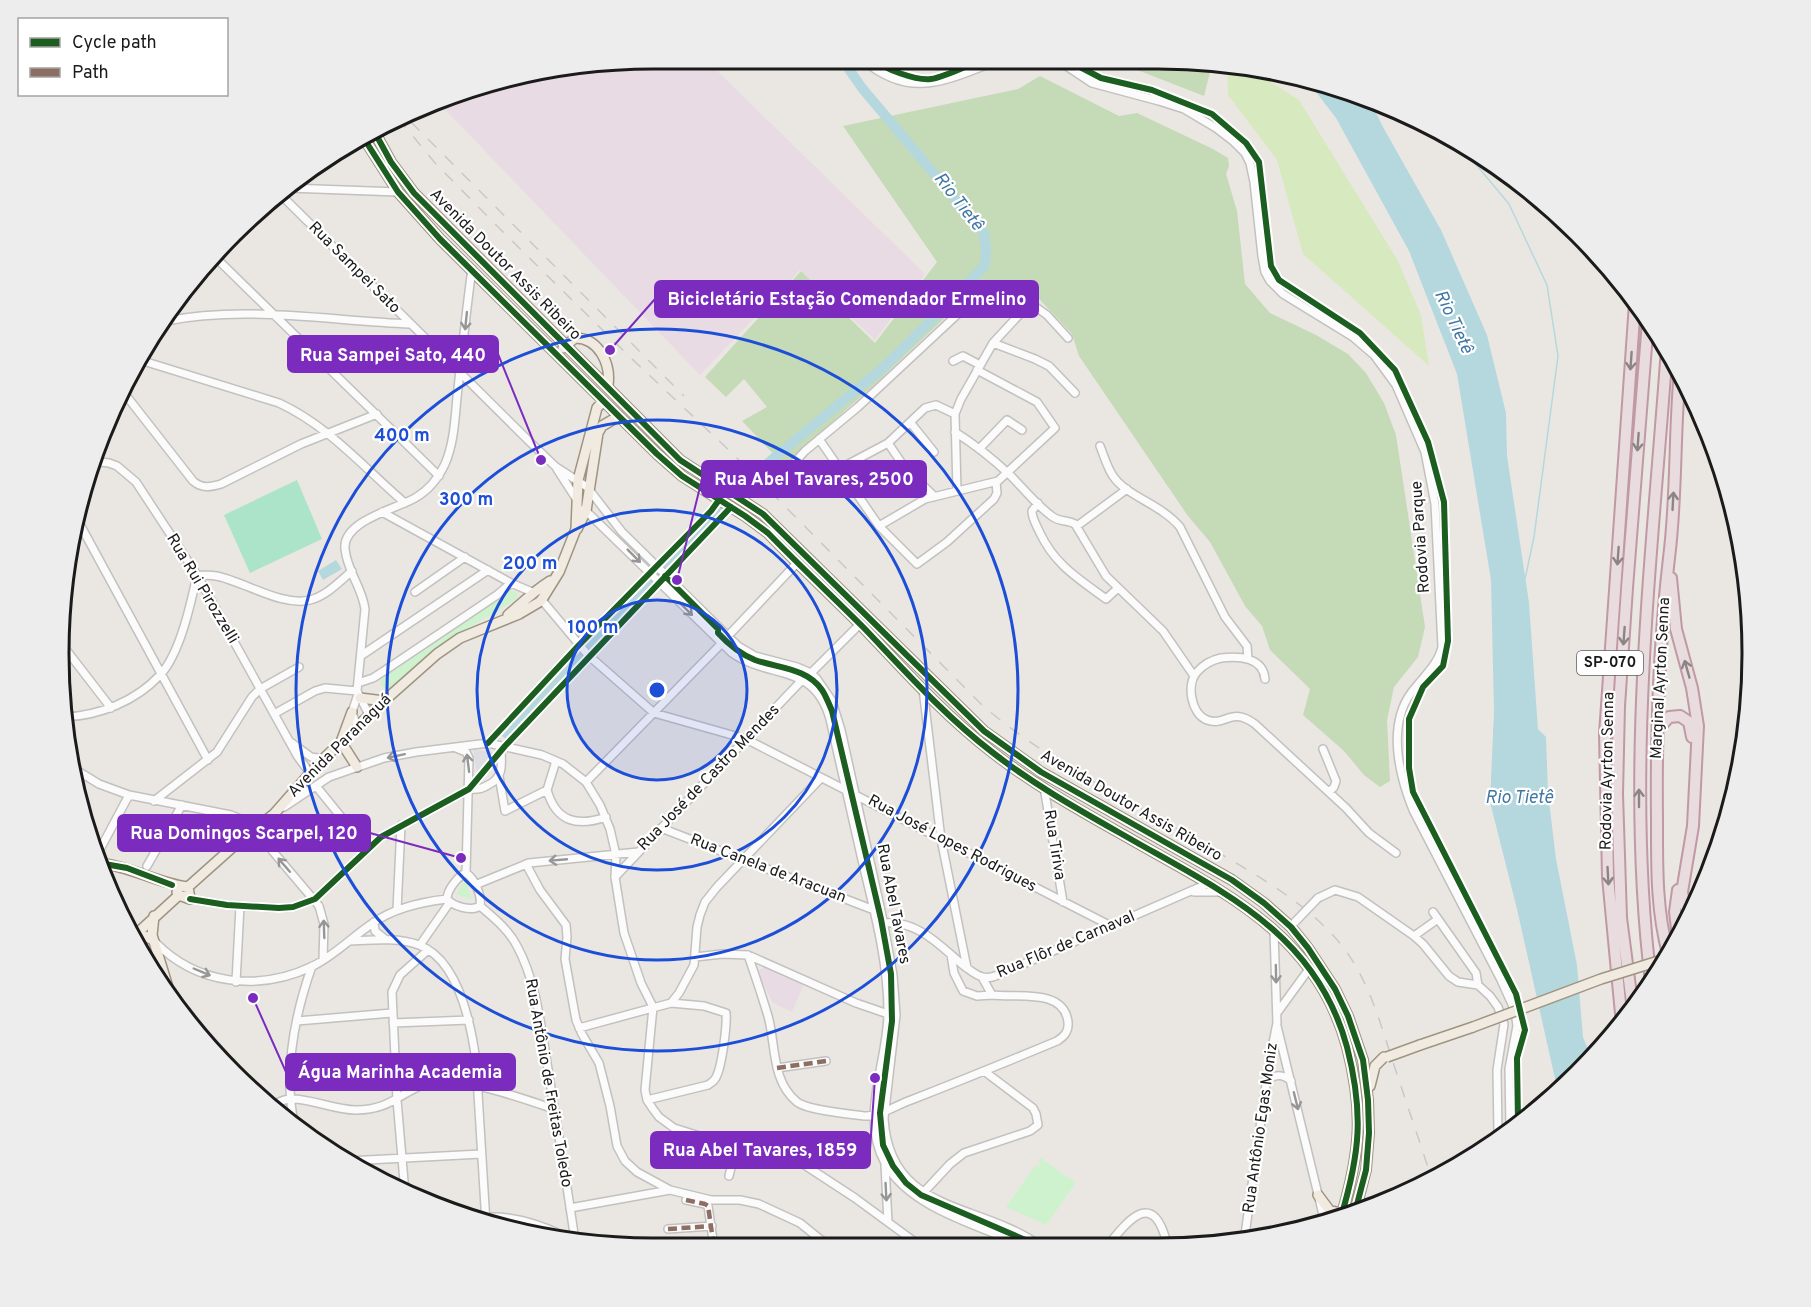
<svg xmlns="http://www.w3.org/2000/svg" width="1811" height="1307" font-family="Overpass,sans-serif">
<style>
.industrial{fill:#e8dbe3}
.grass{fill:#d7e9bf}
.forest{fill:#c5dab6}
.park{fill:#cef2cd}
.pitch{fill:#ace4c9}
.plaza{fill:#dedde3}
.water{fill:#b4d8de}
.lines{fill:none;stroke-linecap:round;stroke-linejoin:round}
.stream{stroke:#b4d8de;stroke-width:1.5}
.river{stroke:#b4d8de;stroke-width:10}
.minor-casing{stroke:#c2c1bf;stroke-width:10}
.major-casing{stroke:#9f9480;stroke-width:12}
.highway-casing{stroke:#c099a5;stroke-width:14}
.minor{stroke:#fcfbfb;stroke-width:7}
.major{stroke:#f0eae1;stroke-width:9}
.highway{stroke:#e9dcde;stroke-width:10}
.rail{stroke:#c9c8c8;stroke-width:1.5;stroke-dasharray:12 12;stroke-linecap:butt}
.minor-bridge-casing{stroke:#c2c1bf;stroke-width:10;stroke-linecap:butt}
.major-bridge-casing{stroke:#9f9480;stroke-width:12;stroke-linecap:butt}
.minor-bridge{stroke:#fcfbfb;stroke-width:7}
.major-bridge{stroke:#f0eae1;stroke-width:9}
.quiet{stroke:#8d6e63;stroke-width:4.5;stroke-dasharray:9 4.5;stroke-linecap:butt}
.cycleway-casing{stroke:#fff;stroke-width:10}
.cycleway{stroke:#1b5e20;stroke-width:6}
.oneway{stroke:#979696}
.oneway2{stroke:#8c8586}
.ring{fill:none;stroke:#1d4ed8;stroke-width:3}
.labels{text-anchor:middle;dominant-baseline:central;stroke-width:4.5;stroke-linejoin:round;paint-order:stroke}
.shield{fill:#fff;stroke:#5f5f5f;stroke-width:1.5}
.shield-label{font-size:15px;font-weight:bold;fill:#1b1b1b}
.street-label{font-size:16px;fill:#1b1b1b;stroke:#fff}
.water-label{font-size:18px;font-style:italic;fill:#4177a5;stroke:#fff}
.rim{fill:none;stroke:#1b1b1b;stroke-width:3}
.centre{fill:#1d4ed8;stroke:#fff;stroke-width:3}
.ring-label{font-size:18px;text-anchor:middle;font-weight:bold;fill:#1d4ed8;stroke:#fff;stroke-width:4.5;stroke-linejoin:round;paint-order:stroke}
.leader{fill:none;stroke:#7b2cbf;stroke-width:2}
.callout-dot{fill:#7b2cbf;stroke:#fff;stroke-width:2}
.callout{fill:#7b2cbf;stroke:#7b2cbf;stroke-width:2}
.callout-label{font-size:18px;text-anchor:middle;font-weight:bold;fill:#fff}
</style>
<rect width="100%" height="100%" fill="#eae7e2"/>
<!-- industrial -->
<path class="industrial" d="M653 59H705L925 274 875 340 800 270 700 375 436 100 499 79Z
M764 967 804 984 792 1012 773 1003 759 976V970Z"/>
<!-- grass -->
<path class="grass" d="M1227 65 1248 67 1299 100 1398 261 1421 315 1429 366 1303 254 1277 160 1228 95Z"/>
<!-- forest -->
<path class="forest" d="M1109 59H1158L1212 64 1204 96Z
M1040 76 1119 116 1137 113 1213 149 1228 158 1229 166 1226 174 1237 211 1245 284 1270 313 1316 335 1348 354 1366 373 1384 403 1396 435 1425 627 1418 657 1394 687 1387 720 1390 781 1380 787 1364 775 1344 751 1303 715 1310 689 1270 650 1262 626 1245 606 1210 542 1188 516 1079 356 1072 334 1025 284 1002 283 971 293 874 385 784 465 742 421 767 407 744 379 726 397 705 377 801 271 875 343 937 262 843 126 1018 89Z"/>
<!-- park -->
<path class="park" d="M510 591 517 592V599L448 640 387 690 381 685 380 680Z
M465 880H466L472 900 456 894Z
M1041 1158 1076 1183 1046 1225 1006 1207 1034 1167 1040 1165 1039 1161Z"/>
<!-- pitch -->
<path class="pitch" d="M297 480 322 539 250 573 224 515Z"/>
<!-- plaza -->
<path class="plaza" d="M473 749 493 752 494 753 478 771 476 769Z"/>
<!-- water -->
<path class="water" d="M1303 79 1369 99 1383 127 1441 230 1487 335 1506 413 1507 456 1529 603 1538 729 1546 737 1548 793 1556 859 1577 965 1583 1037 1591 1057 1558 1092 1517 909 1490 802 1494 711 1491 580 1457 374 1409 251 1336 118 1316 92Z
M336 560 342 569 323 580 318 571Z"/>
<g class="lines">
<!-- stream -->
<path class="stream" d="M1454 138 1509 204 1547 285 1558 356 1534 537 1525 579
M116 905 124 912"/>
<!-- river -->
<path class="river" d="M769 462 884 367 959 293 985 265 986 249 984 233 862 88 842 59
M507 734 719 512"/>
<defs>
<path id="minor" d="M862 59C912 102 948 79 1002 59
M1056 59 1092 83 1159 101 1184 109 1216 128 1233 141 1245 153 1250 163 1254 182 1262 256 1265 272 1270 281 1283 294 1353 337 1374 355 1396 385 1425 452 1435 504 1442 647C1438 665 1422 678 1411 693 1387 726 1399 775 1413 810L1501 980 1515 1011 1517 1026 1509 1069 1510 1128
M289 188 398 192
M281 195 534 446 556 467 587 487 622 532 738 646 755 656 797 667 811 673 817 679 832 701 841 730 881 911 893 975 896 1015 884 1118C889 1214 979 1202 1039 1245
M213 255 439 476
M166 321C246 305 330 321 410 324
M993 343 1035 359 1049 366 1075 393
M140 360 279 403C329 426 364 468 405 503
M953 361 963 356 980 365
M121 389 193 481C202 489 211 487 221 484L301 444 377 414
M910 422 934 452
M955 432C974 444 993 459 1010 475 1024 489 1037 506 1053 517 1060 522 1068 520 1075 524L1106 576 1163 631 1194 676
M819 439 879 526 917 564 947 542 994 499 997 493 996 482
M888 443 905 468 934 496
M1100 446C1104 456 1107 467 1113 476 1126 496 1161 504 1180 527L1225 617 1247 646 1248 659
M979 449 1007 420 1022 430
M91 461 109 463 117 466 136 482 197 575 298 757 310 773
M557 469 577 500
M839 469 888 443 925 408 936 405 955 414
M781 477 805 451 858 407 975 298
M957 491 955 414 961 399 993 343 1030 303 1047 315 1068 338
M1038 503 1032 511C1032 519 1037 526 1040 533 1055 565 1079 579 1106 599L1118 588
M584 509 732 653C770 680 814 662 830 719 841 766 851 813 862 860 874 910 888 961 888 1012 888 1062 859 1116 885 1163 910 1208 978 1225 1023 1245
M382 512 511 583 532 592
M77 519 208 760
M879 526 925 499 998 481 1055 428 1037 402 977 370
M1077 526 1127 489
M70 547 80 527
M415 592 465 557
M541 599 588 655 654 713 746 739 1111 926
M727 637 797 563
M64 647 111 708
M362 655 488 570
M811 673 860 624
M1265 679C1263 657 1239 656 1221 658 1212 660 1203 665 1197 672 1186 684 1191 714 1207 720 1226 727 1230 706 1255 724L1346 808 1369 833 1396 853
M358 683 373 678 384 671 497 595 511 583
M923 689 941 839 967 968
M274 714 315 691 325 688 357 691
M369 715 357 691 365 609C362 587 347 571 345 549 342 521 396 509 415 498 429 490 438 479 445 464 454 443 455 419 457 397 462 354 466 311 472 269
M64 717C99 716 136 701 160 675 180 654 191 603 197 575 203 575 210 575 216 576 244 581 281 607 310 600 326 596 339 582 352 571
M357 727 352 712 358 694
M292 743 311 757 324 759
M488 743 579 645 711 511 719 500
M456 748 466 752 469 758 466 873
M1323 749 1336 781 1334 787 1329 792
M556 761 547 790C556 822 577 827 606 817
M73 768 99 784 129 795 231 815 248 822 319 906 324 924 323 960
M499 776 505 811 547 790
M586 782 721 644
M316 786 367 849
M1044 787 1063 902
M469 789C477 790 482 789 488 785 503 778 502 766 501 751
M154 801 217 752 252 697 260 689 299 667
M284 807 329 777 384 758 416 752 488 743 542 755 563 764 586 782 600 805 610 829 616 855 615 877 624 933 641 983 653 1007
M233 817 239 824 244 837
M661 828 874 910
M97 855 129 795
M526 864 540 890 566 925 567 937 565 959 576 1020 582 1034 599 1063 610 1106 617 1146 625 1161 637 1172 670 1190 711 1200H740L759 1204 800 1223 821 1240 835 1246
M147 866 182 805
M466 873C475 879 482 896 480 906
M615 877 803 679
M475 885 529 863 638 852
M1194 892H1219
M1318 898 1335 890 1358 897 1414 936 1423 944 1449 976 1458 982 1478 985 1490 996 1498 1007 1504 1024 1497 1070 1498 1135
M190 899 227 905 279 908 293 907 315 899 381 837 469 789 505 746 731 507
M447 899C447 890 458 876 466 873
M480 906C494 918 508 929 517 946 537 983 541 1028 548 1069 557 1126 567 1184 575 1241
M397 910 401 825
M1433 912 1476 973 1478 985
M374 922 375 931 385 939
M884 923C918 920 940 946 963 965 969 969 976 976 983 977 991 979 998 975 1005 972L1209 883
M1414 936 1438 919
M350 941C372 940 397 937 419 945 459 960 471 1024 476 1061L486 1223
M155 942C197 985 259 992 313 966 335 955 352 937 373 923 394 908 421 902 447 899 453 906 471 912 480 906
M420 945 450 902
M748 955C755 975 762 996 768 1016 776 1044 771 1081 797 1102 807 1110 849 1114 864 1116 880 1117 896 1105 911 1100 960 1081 1009 1061 1057 1041 1065 1036 1069 1031 1068 1022 1064 988 1017 998 992 995L982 977
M951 955 954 973 963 991 977 996 992 995
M695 957 722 954 748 955 856 1003 888 1014
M236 982 240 906
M653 1007 645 1090 647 1100 653 1109 659 1117 674 1128 722 1143 800 1162 855 1198 919 1245
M1277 1013 1309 969
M297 1021 392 1013
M393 1023 469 1020
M1277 1026 1325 1223
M579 1028 671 1003 679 993 694 965 697 927 700 915 705 902 717 887 821 778
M777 1068 826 1061
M1267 1080C1276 1074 1283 1074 1291 1081
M647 1100 708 1085C711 1083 713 1082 715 1079 722 1069 727 1025 726 1013L704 1006 671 1003
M270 1106C277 1103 285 1098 292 1099 313 1099 334 1110 356 1110 391 1110 400 1092 428 1083 455 1074 527 1100 554 1109
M295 1128C283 1075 294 1017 312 966
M348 1161 481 1154
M885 1165 888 1222
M729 1176 736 1147
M924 1192 950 1164 964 1153 1030 1131 1038 1125 1036 1114 1033 1108 984 1071
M405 1193 397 1100 392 992 400 975 428 950
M686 1200 705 1204 708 1206 714 1247
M570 1208 670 1190
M475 1219C508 1212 543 1225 572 1240
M668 1229 712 1226
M1244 1242 1269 1063 1277 1023 1274 931
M1109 1244C1131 1216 1154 1191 1167 1244"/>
<path id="major" d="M374 131 391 162 414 193 680 460 763 514 984 731 1041 772 1232 880 1264 903 1291 927 1308 948 1335 989 1348 1016 1363 1060 1368 1100 1369 1133 1366 1170 1355 1212
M363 137 398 192 440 239 657 454 682 476 745 516 768 533C799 565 832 596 864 628 905 671 945 716 992 752 1034 785 1081 811 1127 837 1221 891 1316 932 1347 1047 1364 1113 1360 1153 1341 1217
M563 348 575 338C599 338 611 364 608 385
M577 529 586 511 598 433 602 426 619 416
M508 615C523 602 534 591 550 581
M360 698 384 701
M352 712 341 742 357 767
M99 863C130 866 157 883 188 887L244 837 274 814 320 762 384 701 437 654 460 638 519 614 541 601 559 572 576 529 578 480 597 408 603 401
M177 892 179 895 190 899 188 887
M154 916 152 935 171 997
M124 923 138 933 153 940
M132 938 179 895
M1420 1045 1473 1027
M1370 1086 1375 1066 1384 1057
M1318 1195 1330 1211 1349 1214"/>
<path id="highway" d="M1671 578 1676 629 1692 688 1698 726 1693 826 1682 892 1684 904 1691 917
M1658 729 1669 717 1680 716 1689 722 1692 737
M1678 890 1675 912 1678 937
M1668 953C1656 910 1657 863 1657 818 1656 731 1659 644 1669 558 1677 496 1674 433 1680 371
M1651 982C1625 771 1652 559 1667 348
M1633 1010 1621 918 1617 794 1619 706 1627 588 1648 321
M1622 1024 1608 877 1605 734 1635 303"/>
</defs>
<!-- minor casing -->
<use href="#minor" class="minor-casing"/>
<!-- major casing -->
<use href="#major" class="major-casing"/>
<!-- highway casing -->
<use href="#highway" class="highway-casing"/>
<!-- minor -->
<use href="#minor" class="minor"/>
<!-- major -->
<use href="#major" class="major"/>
<!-- highway -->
<use href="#highway" class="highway"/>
<!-- rail -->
<path class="rail" d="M398 118 435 163 501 230 631 358 731 452 983 706C1055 767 1141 806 1221 854 1266 881 1314 908 1346 951 1369 983 1380 1022 1392 1059 1405 1099 1419 1139 1432 1180
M411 122 684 396"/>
<defs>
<path id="minor-bridge" d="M1295 922 1318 898"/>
<path id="major-bridge" d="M1473 1027 1601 979 1665 959
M1387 1057 1420 1045"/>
</defs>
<!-- minor-bridge casing -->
<use href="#minor-bridge" class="minor-bridge-casing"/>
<!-- major-bridge casing -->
<use href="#major-bridge" class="major-bridge-casing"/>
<!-- minor-bridge -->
<use href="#minor-bridge" class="minor-bridge"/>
<!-- major-bridge -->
<use href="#major-bridge" class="major-bridge"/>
<!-- quiet -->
<path class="quiet" d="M777 1068 826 1061
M686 1200 705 1204 708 1206 714 1247
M668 1229 712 1226"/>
<defs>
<path id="cycleway" d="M874 59C883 69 917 81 931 79 945 77 970 64 984 59
M1071 59 1080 67 1101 78 1152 90 1212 114 1246 143 1259 162 1271 266 1279 280 1360 333 1395 370 1428 442 1444 502 1448 641 1443 666 1423 687 1409 719V768L1413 792 1516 994 1525 1030 1517 1058 1518 1122
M374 131 391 162 414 193 680 460 763 514 984 731 1041 772 1232 880 1264 903 1291 927 1308 948 1335 989 1348 1016 1363 1060 1368 1100 1369 1133 1366 1170 1355 1212
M363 137 398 192 440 239 657 454 682 476 745 516 768 533C799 565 832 596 864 628 905 671 945 716 992 752 1034 785 1081 811 1127 837 1221 891 1316 932 1347 1047 1364 1113 1360 1153 1341 1217
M665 576 718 629V633C729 645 740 654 755 660 778 668 807 668 822 690 826 696 829 704 832 711L881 919 891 974 892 1021 880 1113 883 1145 893 1166 906 1183 921 1195 1037 1245
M488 743 579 645 711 511 719 500
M99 863 127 868 172 885
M190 899 227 905 279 908 293 907 315 899 381 837 469 789 505 746 731 507"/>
</defs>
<!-- cycleway casing -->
<use href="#cycleway" class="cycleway-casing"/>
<!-- cycleway -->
<use href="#cycleway" class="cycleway"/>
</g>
<!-- one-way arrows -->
<defs><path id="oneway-shaft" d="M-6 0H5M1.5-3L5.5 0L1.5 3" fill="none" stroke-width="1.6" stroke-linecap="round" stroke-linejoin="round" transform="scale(1.5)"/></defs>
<g class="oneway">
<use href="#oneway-shaft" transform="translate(466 321) rotate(96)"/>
<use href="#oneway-shaft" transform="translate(634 556) rotate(45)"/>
<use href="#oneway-shaft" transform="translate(686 609) rotate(45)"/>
<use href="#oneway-shaft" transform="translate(396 756) rotate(168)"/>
<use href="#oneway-shaft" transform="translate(468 763) rotate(-97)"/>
<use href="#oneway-shaft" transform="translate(558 860) rotate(175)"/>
<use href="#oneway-shaft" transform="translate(284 865) rotate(-131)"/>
<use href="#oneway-shaft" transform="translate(324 929) rotate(-92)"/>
<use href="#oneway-shaft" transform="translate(202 972) rotate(23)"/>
<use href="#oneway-shaft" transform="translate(1276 974) rotate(89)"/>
<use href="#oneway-shaft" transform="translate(1296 1101) rotate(76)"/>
<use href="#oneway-shaft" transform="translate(886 1192) rotate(87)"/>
</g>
<g class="oneway2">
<use href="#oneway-shaft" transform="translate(1631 361) rotate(94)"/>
<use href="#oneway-shaft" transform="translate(1638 442) rotate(94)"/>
<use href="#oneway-shaft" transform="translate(1673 501) rotate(-87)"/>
<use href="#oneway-shaft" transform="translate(1618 556) rotate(94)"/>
<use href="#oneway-shaft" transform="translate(1624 636) rotate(94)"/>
<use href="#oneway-shaft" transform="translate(1687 669) rotate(-106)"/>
<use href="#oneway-shaft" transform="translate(1639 798) rotate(-90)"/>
<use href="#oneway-shaft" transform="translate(1608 876) rotate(87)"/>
</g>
<!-- distance rings -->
<circle cx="657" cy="690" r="90" fill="#1d4ed8" fill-opacity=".12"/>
<g class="ring">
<circle cx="657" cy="690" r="90"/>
<circle cx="657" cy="690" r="180"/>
<circle cx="657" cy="690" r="270"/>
<circle cx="657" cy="690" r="361"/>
</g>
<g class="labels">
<!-- shield labels -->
<rect class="shield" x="1577" y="651" width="66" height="24" rx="4.5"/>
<g class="shield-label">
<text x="1610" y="663">SP-070</text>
</g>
<!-- street labels -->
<g class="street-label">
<text transform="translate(505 265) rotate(45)">Avenida Doutor Assis Ribeiro</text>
<text transform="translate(354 268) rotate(45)">Rua Sampei Sato</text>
<text transform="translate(1421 537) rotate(-94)">Rodovia Parque</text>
<text transform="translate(202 589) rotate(59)">Rua Rui Pirozzelli</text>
<text transform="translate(1661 678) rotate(-87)">Marginal Ayrton Senna</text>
<text transform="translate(340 746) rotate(-45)">Avenida Paranaguá</text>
<text transform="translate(1608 771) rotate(-89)">Rodovia Ayrton Senna</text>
<text transform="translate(709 778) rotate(-46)">Rua José de Castro Mendes</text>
<text transform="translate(1131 806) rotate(30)">Avenida Doutor Assis Ribeiro</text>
<text transform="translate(952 844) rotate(28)">Rua José Lopes Rodrigues</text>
<text transform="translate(1054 845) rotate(81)">Rua Tiriva</text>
<text transform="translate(768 869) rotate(21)">Rua Canela de Aracuan</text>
<text transform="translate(893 904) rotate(79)">Rua Abel Tavares</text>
<text transform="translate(1066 945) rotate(-23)">Rua Flôr de Carnaval</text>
<text transform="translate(548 1083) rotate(80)">Rua Antônio de Freitas Toledo</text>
<text transform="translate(1261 1128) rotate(-82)">Rua Antônio Egas Moniz</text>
</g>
<!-- water labels -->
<g class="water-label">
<text transform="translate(958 202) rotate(52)">Rio Tietê</text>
<text transform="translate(1453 322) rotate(65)">Rio Tietê</text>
<text x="1519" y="798">Rio Tietê</text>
</g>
</g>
<!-- crop -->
<path d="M0 0H1811V1307H0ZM653 69H1158A584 584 0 0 1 1742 653V654A584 584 0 0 1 1158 1238H653A584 584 0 0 1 69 654V653A584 584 0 0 1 653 69Z" fill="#ededed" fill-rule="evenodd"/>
<path class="rim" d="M653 69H1158A584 584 0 0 1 1742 653V654A584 584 0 0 1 1158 1238H653A584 584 0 0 1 69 654V653A584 584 0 0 1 653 69Z"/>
<circle cx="657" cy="690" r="9" class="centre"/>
<g class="ring-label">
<text x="402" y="441">400 m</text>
<text x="466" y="505">300 m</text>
<text x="530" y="569">200 m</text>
<text x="593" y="633">100 m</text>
</g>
<!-- callouts -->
<path class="leader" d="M610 350L655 299M541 460L498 354M677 580L702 479M461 858L370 833M253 998L286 1072M875 1078L870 1150"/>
<g class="callout-dot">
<circle cx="610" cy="350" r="6"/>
<circle cx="541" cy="460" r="6"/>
<circle cx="677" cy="580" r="6"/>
<circle cx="461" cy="858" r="6"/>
<circle cx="253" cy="998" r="6"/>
<circle cx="875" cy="1078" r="6"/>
</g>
<g class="callout">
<rect x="655" y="281" width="383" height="36" rx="6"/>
<rect x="288" y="336" width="210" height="36" rx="6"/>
<rect x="702" y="461" width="224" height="36" rx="6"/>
<rect x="118" y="815" width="252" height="36" rx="6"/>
<rect x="286" y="1054" width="229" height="36" rx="6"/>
<rect x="651" y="1132" width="219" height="36" rx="6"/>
</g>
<g class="callout-label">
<text x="847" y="305">Bicicletário Estação Comendador Ermelino</text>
<text x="393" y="361">Rua Sampei Sato, 440</text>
<text x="814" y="485">Rua Abel Tavares, 2500</text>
<text x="244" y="839">Rua Domingos Scarpel, 120</text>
<text x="400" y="1078">Água Marinha Academia</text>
<text x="760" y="1156">Rua Abel Tavares, 1859</text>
</g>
<!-- legend -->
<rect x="18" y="18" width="210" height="78" fill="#ffffff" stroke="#a4a4a4" stroke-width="1.5"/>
<rect x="30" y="38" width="30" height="9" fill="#1b5e20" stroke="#a4a4a4" stroke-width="1.5"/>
<text x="72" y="48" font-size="18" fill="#1b1b1b">Cycle path</text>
<rect x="30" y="68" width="30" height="9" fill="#8d6e63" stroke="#a4a4a4" stroke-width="1.5"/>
<text x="72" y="78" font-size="18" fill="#1b1b1b">Path</text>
</svg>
